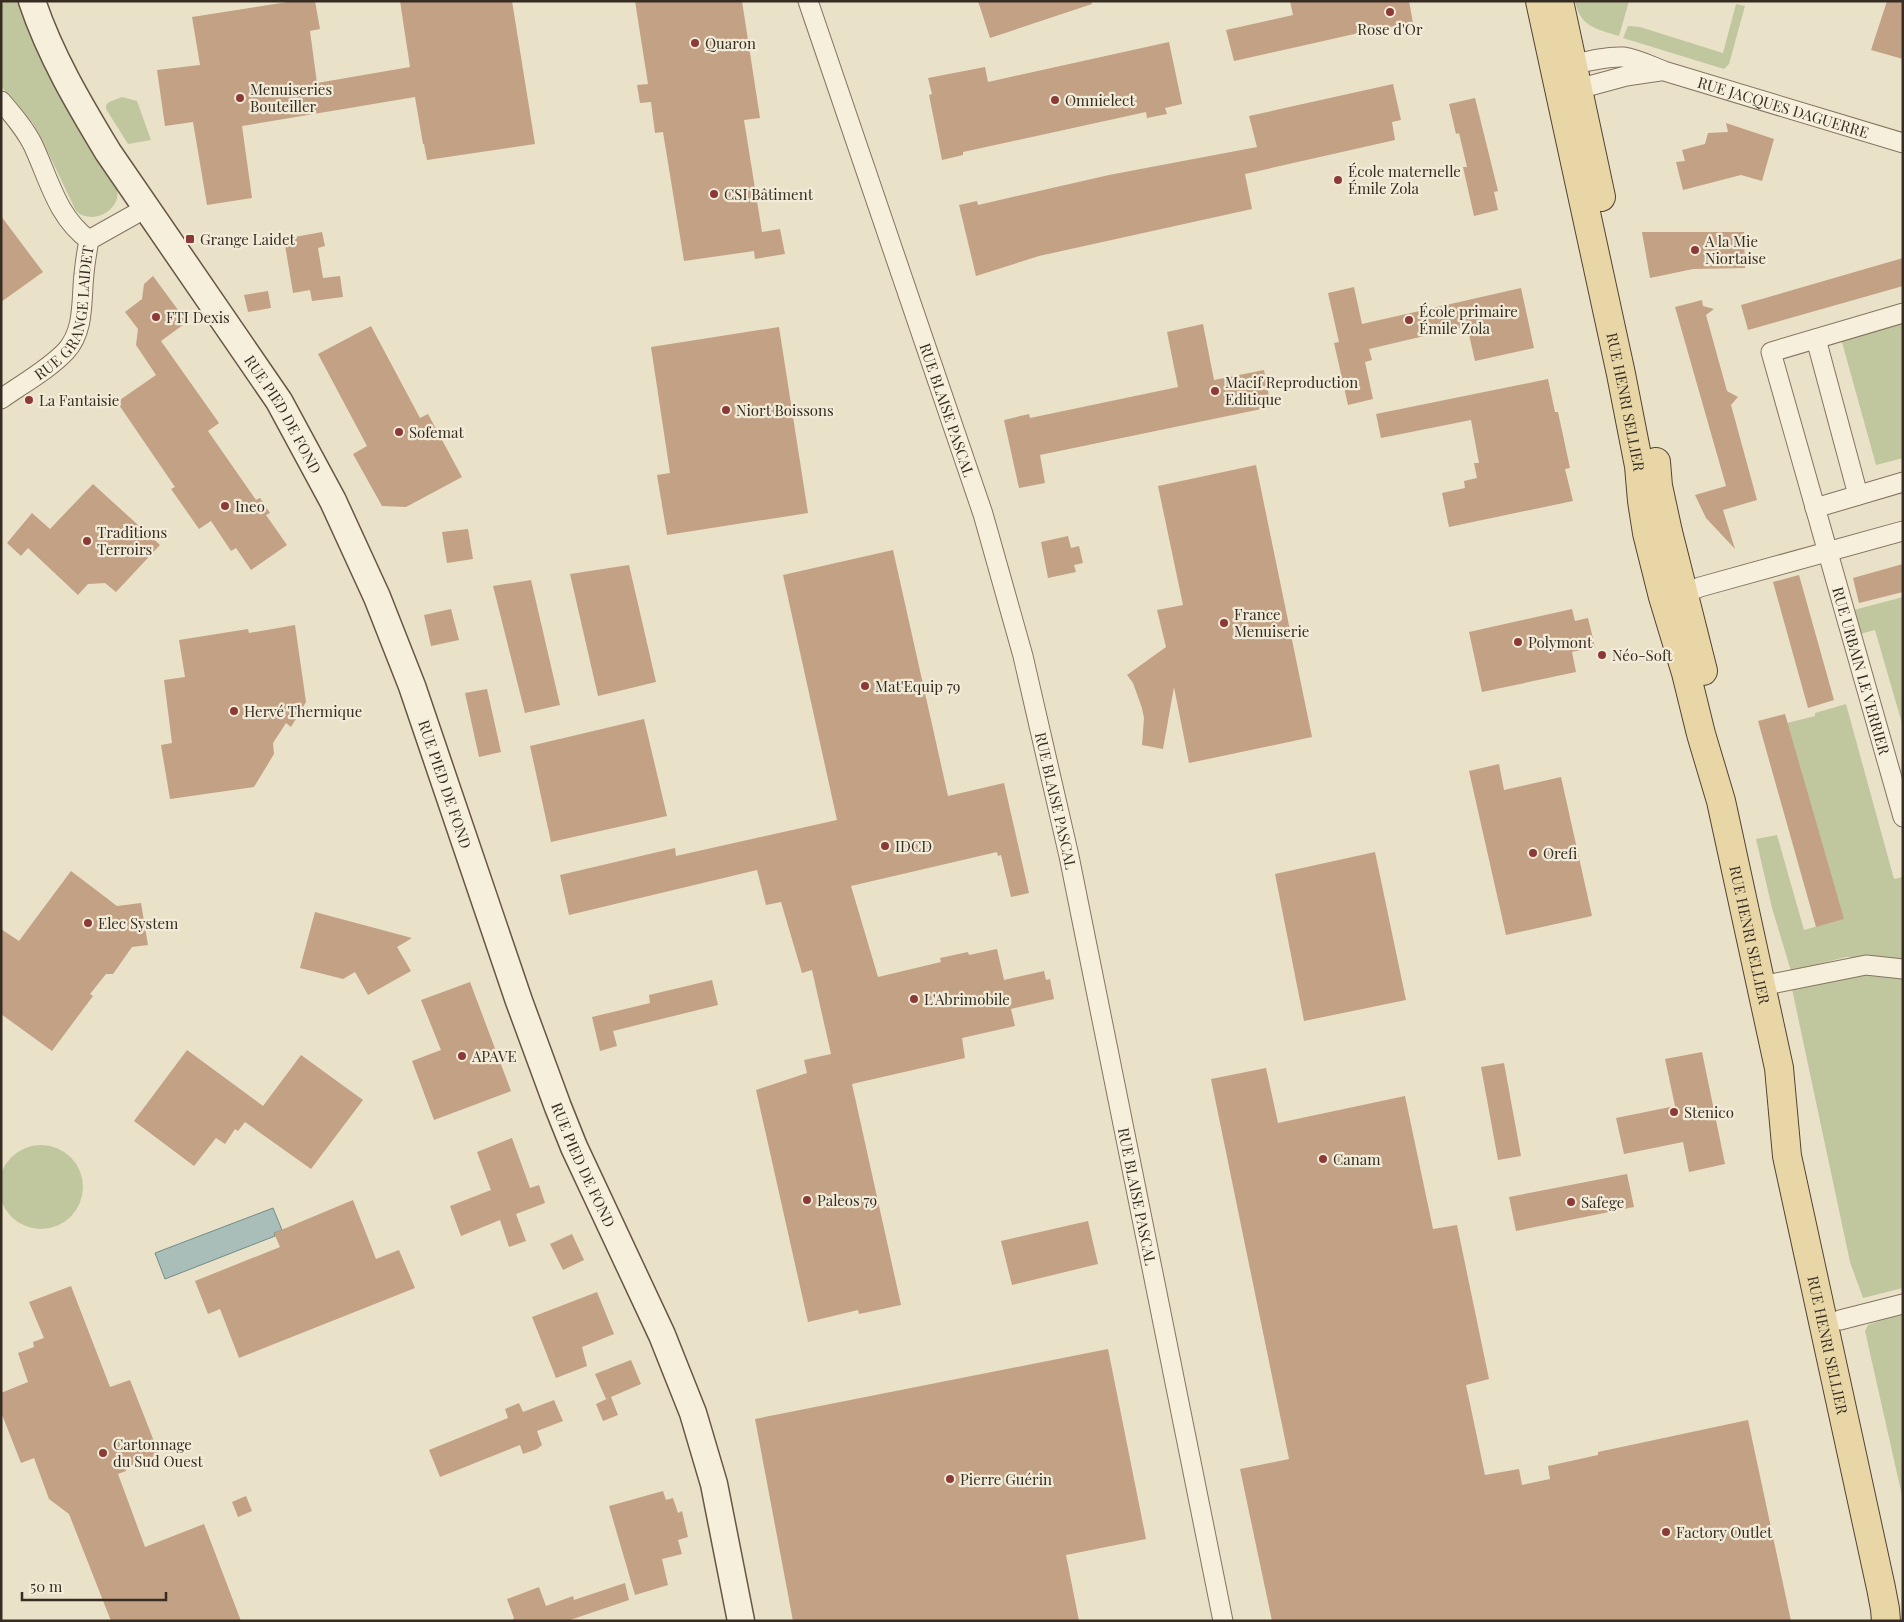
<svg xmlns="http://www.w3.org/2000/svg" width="1904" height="1622" font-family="'Playfair Display',serif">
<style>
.green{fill:#c0c79e}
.water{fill:#a9beb9;stroke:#718c86}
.building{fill:#c3a184}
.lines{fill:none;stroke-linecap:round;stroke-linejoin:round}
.minor-casing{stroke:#847460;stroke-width:21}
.secondary-casing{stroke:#665643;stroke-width:29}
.primary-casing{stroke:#534333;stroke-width:30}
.minor{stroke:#f5efdc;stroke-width:19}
.secondary{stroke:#f5efdc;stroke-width:26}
.primary{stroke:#e8d6a6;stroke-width:28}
.poi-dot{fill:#8c3a37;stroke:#f2ebd8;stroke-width:2}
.labels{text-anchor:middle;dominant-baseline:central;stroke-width:4.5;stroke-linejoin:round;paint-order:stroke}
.poi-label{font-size:15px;fill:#362c22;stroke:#f2ebd8;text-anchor:start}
.street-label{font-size:15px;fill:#362c22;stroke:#f2ebd8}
</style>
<rect width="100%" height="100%" fill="#eae1c9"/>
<!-- green -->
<path class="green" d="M1 1H19C40 71 77 126 116 186 125 208 93 227 76 211L44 144 33 124 1 86Z
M1575 1H1629L1619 36C1597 29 1580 27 1575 1Z
M1736 4 1745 6 1729 64 1724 69 1623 38 1628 26 1640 27 1723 53Z
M122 97 137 101 151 140 128 144 106 109V105L109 102Z
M1903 318V458L1876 465 1840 335Z
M1903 597V727L1875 630 1860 634 1854 610Z
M1846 704 1894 879 1903 877V960L1846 957 1791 971 1772 908 1756 839 1777 835 1804 930 1843 919 1787 723 1815 716V713Z
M1861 974 1903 979V1288L1863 1298 1850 1262 1792 989Z
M-1 1187a42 42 0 1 1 84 0a42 42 0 1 1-84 0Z
M1903 1312V1500L1865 1331 1868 1325Z"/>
<!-- water -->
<path class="water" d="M273 1208 282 1230 274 1233 275 1236 165 1279 155 1253Z"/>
<!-- building -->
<path class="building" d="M294 1H315L320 29 310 31 317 83 410 67 400 1H512L535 144 427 160 424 144H423L415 97 242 126 252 198 207 205 193 122 165 126 157 70 200 65 192 17Z
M635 1H742L760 118 744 120 762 232 780 229 785 254 755 259 754 251 684 261 663 132 655 133 651 102 640 103 637 85 648 84Z
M978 1H1091L1092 4 990 38Z
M1290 1H1409L1413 23 1372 30 1234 61 1226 30 1293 15Z
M1887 1H1903V59L1871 50Z
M1169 42 1182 104 1165 108 1167 114 1147 118 1146 112 963 152V155L942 160 929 95 932 94 928 78 985 67 988 82Z
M1393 84 1401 120 1392 122 1395 140 1245 174 1252 209 1039 256 976 276 959 205 977 201 978 205 1109 175 1257 147 1249 116Z
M1475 98 1498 191 1494 192 1498 210 1474 216 1463 167H1467L1459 133 1456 134 1449 104Z
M1726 123 1774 139 1762 181 1741 175 1683 190 1676 162 1685 161 1682 150 1705 144 1708 133 1728 132Z
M1 216 43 272 1 302Z
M322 232 325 246 318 248 323 278 340 276 343 297 312 301 310 290 293 293 284 239Z
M1642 232H1744L1745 268 1693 269 1650 278Z
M1903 258V286L1748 330 1741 305Z
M153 276 187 322 161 341 219 423 208 431 256 500 260 498 270 513 266 515 287 545 251 570 236 548 231 551 211 521 199 529 171 489 175 487 117 402 156 375 136 345 138 329 125 312 142 299 144 284Z
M1354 287 1362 324 1521 288 1534 348 1475 361 1467 326 1369 349 1372 360 1365 362 1373 399 1348 405 1334 343 1339 342 1328 293Z
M268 291 271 308 248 312 244 295Z
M1702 300 1703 306 1714 309 1706 315 1727 391 1738 397 1731 405 1757 500 1723 510 1735 549 1706 518 1695 495 1726 486 1675 307Z
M1203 324 1214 380 1264 370 1271 407 1040 455 1045 483 1019 488 1004 420 1029 414 1030 418 1178 387 1167 332Z
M371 326 420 418 428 414 462 477 406 507 382 506 353 454 367 446 318 354Z
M779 327 808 513 667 535 657 475 670 473 651 347Z
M1548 379 1555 412H1558L1570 468 1565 469 1573 501 1449 527 1442 493 1465 488 1464 481 1477 478 1474 463H1479L1471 420 1381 438 1376 414Z
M1256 465 1312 737 1189 763 1174 687 1163 749 1142 745 1144 718 1142 708 1133 683 1127 675 1166 647 1157 610 1183 605 1158 486Z
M93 484 160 545 116 592 105 583 88 584 78 595 28 548 21 556 7 543 32 513 50 529Z
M468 529 473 559 447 563 442 532Z
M1068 536 1071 548 1079 546 1083 563 1074 565 1076 572 1048 578 1041 542Z
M893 550 948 796 1004 783 1029 893 1011 897 1001 855 998 856 997 852 851 886 878 977 941 962 940 958 968 952 969 955 997 949 1004 980 1044 971 1046 980 1050 979 1054 999 1011 1009 1015 1026 962 1038 965 1058 852 1084 901 1305 859 1314 858 1310 808 1322 756 1090 807 1073 804 1060 831 1054 812 970 802 973 781 902 766 905 757 870 569 915 560 875 675 848 676 856 837 820 783 575Z
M1903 564V592L1859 603 1853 578Z
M629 565 656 682 598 696 570 574Z
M1799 575 1834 700 1808 708 1773 582Z
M531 580 560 705 525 713 493 586Z
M451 609 459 640 431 646 424 615Z
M1572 609 1575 621 1588 618 1595 647 1572 652 1576 672 1482 692 1469 632Z
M295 625 306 702 291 727 286 723 273 743 274 754 254 787 170 799 161 745 172 743 164 680 185 677 179 640 248 629 249 633Z
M487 689 501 752 479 757 465 693Z
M1785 714 1844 919 1816 927 1758 721Z
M644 719 667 816 551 842 530 746Z
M1499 764 1504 790 1561 777 1592 916 1506 935 1469 771Z
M1375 852 1406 1000 1304 1021 1275 874Z
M71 871 117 906 141 903 148 945 132 947 113 974H106L90 994 93 996 52 1051 1 1014V929L19 941Z
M315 912 412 938 397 947 411 971 368 995 355 972 343 979 300 968Z
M712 980 718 1005 613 1031 617 1046 600 1051 592 1017 650 1003 649 995Z
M470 982 511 1091 434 1120 412 1061 441 1050 421 1000Z
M187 1050 263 1106 301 1055 363 1100 311 1169 245 1122 238 1131 235 1129 225 1144 216 1138 194 1166 134 1121Z
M1702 1052 1725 1164 1689 1172 1683 1142 1624 1154 1616 1118 1675 1106 1665 1059Z
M1504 1063 1521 1156 1498 1160 1481 1067Z
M1266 1068 1278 1123 1405 1096 1433 1229 1457 1225 1489 1379 1466 1385 1485 1475 1519 1469 1522 1485 1550 1479 1548 1466 1598 1455V1452L1748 1420 1791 1621H1272L1240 1469 1289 1459 1211 1079Z
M512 1138 530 1188 539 1185 545 1203 516 1214 526 1241 509 1247 500 1220 461 1236 450 1206 491 1190 477 1152Z
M1627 1174 1634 1207 1516 1231 1509 1197Z
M353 1200 376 1259 399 1250 415 1288 239 1358 220 1309 208 1314 195 1281 280 1247 274 1233Z
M1088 1221 1098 1264 1012 1285 1001 1241Z
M572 1234 584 1260 563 1270 550 1244Z
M71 1286 110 1387 130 1380 159 1454 125 1468 126 1471 118 1474 145 1547 204 1524 241 1621H111L69 1514 49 1499 34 1458 21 1463 1 1412V1393L28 1382 18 1353 34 1347 33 1342 44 1338 29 1302Z
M597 1292 614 1334 582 1347 587 1366 556 1378 532 1317Z
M1108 1349 1146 1539 1066 1555 1079 1621H793L755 1419Z
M631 1360 641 1384 611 1397 618 1415 603 1421 596 1404 611 1397 606 1399 595 1374Z
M554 1400 563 1421 537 1431 542 1445 537 1449 523 1454 520 1445 440 1477 429 1450 508 1418 505 1409 519 1403 523 1412Z
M663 1491 666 1500 673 1498 678 1513 682 1511 688 1537 678 1540 682 1554 662 1559 668 1585 635 1595 609 1506Z
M246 1496 252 1511 238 1517 232 1502Z
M625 1583 629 1600 567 1621H512L514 1618 507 1599 539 1587 546 1606 573 1596 574 1600Z"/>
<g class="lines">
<defs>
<g id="minor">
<path id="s1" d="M808 1 983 514 1023 656 1069 856 1223 1621"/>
<path id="s2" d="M1562 67C1581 63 1604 56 1623 57 1637 59 1651 66 1664 71L1903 143"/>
<path d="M1567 92 1626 76 1660 71"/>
<path d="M1 101C13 115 25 129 33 145 49 179 57 217 89 240"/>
<path id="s3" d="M1903 313 1771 352 1903 817"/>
<path d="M1816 339 1858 495"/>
<path id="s4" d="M1 399C22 384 48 370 66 351 85 330 81 300 84 274 85 263 87 251 89 240L146 208"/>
<path d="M1815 508 1903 482"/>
<path d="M1684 594 1700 587 1903 531"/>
<path d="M1761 986 1866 965 1903 969"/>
<path d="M1840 1320 1903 1304"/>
</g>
<g id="secondary">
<path id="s5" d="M32 1C50 55 79 104 108 152L279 401 333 501 377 597 412 686 519 1001 558 1107 574 1147 662 1335 693 1413 714 1484 741 1621"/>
</g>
<g id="primary">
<path id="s6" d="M1540 1 1621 374 1639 466 1642 501 1647 533 1663 597 1686 673 1701 734 1721 801 1779 1068 1787 1156 1881 1588 1885 1609 1886 1621"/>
<path d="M1559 1 1601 197"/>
<path d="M1656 462 1658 486 1668 532 1703 671"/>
</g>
</defs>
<!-- minor casing -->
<use href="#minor" class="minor-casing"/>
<!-- secondary casing -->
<use href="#secondary" class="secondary-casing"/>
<!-- primary casing -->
<use href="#primary" class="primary-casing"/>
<!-- minor -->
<use href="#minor" class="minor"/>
<!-- secondary -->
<use href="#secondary" class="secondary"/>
<!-- primary -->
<use href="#primary" class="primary"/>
</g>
<!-- markers -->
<g class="poi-dot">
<circle cx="1390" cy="12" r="5"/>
<circle cx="695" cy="43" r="5"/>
<circle cx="240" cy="98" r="5"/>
<circle cx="1055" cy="100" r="5"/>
<circle cx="1338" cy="180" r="5"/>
<circle cx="714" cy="194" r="5"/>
<rect x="185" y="234" width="10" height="10" rx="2.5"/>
<circle cx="1695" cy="250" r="5"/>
<circle cx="156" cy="317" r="5"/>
<circle cx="1409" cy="320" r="5"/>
<circle cx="1215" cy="391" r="5"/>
<circle cx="29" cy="400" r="5"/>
<circle cx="726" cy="410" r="5"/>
<circle cx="399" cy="432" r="5"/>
<circle cx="225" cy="506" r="5"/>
<circle cx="87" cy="541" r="5"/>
<circle cx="1224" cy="623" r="5"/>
<circle cx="1518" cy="642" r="5"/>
<circle cx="1602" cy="655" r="5"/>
<circle cx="865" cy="686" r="5"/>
<circle cx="234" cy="711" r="5"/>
<circle cx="885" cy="846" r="5"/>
<circle cx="1533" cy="853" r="5"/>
<circle cx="88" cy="923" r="5"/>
<circle cx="914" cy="999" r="5"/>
<circle cx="462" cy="1056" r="5"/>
<circle cx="1674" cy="1112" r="5"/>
<circle cx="1323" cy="1159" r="5"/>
<circle cx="807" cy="1200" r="5"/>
<circle cx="1571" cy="1202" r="5"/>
<circle cx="103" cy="1453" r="5"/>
<circle cx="950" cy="1479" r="5"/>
<circle cx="1666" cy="1532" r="5"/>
</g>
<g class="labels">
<!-- poi labels -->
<g class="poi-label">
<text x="1390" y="29" text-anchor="middle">Rose d'Or</text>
<text x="705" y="43">Quaron</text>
<text x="250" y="89">Menuiseries<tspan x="250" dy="17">Bouteiller</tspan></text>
<text x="1065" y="100">Omnielect</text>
<text x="1348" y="171">École maternelle<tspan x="1348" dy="17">Émile Zola</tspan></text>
<text x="724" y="194">CSI Bâtiment</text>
<text x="200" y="239">Grange Laidet</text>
<text x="1705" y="241">A la Mie<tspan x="1705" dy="17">Niortaise</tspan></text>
<text x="1419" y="311">École primaire<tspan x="1419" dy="17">Émile Zola</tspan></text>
<text x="166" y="317">FTI Dexis</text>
<text x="1225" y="382">Macif Reproduction<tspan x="1225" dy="17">Editique</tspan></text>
<text x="39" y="400">La Fantaisie</text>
<text x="736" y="410">Niort Boissons</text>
<text x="409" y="432">Sofemat</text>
<text x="235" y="506">Ineo</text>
<text x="97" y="532">Traditions<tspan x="97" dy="17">Terroirs</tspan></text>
<text x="1234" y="614">France<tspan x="1234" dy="17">Menuiserie</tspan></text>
<text x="1528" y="642">Polymont</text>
<text x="1612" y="655">Néo-Soft</text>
<text x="875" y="686">Mat'Equip 79</text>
<text x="244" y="711">Hervé Thermique</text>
<text x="895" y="846">IDCD</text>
<text x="1543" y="853">Orefi</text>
<text x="98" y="923">Elec System</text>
<text x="924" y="999">L'Abrimobile</text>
<text x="472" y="1056">APAVE</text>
<text x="1684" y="1112">Stenico</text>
<text x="1333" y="1159">Canam</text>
<text x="817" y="1200">Paleos 79</text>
<text x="1581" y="1202">Safege</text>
<text x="113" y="1444">Cartonnage<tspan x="113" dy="17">du Sud Ouest</tspan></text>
<text x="960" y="1479">Pierre Guérin</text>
<text x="1676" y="1532">Factory Outlet</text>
</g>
<!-- street labels -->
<g class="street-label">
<text stroke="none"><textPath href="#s2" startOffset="230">RUE JACQUES DAGUERRE</textPath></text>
<text stroke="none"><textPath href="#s4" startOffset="116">RUE GRANGE LAIDET</textPath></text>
<text stroke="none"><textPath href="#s6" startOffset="410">RUE HENRI SELLIER</textPath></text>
<text stroke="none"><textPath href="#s1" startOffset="432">RUE BLAISE PASCAL</textPath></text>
<text stroke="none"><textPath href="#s5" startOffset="485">RUE PIED DE FOND</textPath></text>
<text stroke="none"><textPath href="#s3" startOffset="469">RUE URBAIN LE VERRIER</textPath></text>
<text stroke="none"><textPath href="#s5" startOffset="890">RUE PIED DE FOND</textPath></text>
<text stroke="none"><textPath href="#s1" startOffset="838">RUE BLAISE PASCAL</textPath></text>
<text stroke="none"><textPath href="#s6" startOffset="958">RUE HENRI SELLIER</textPath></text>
<text stroke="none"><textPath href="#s5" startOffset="1295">RUE PIED DE FOND</textPath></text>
<text stroke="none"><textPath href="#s1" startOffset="1242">RUE BLAISE PASCAL</textPath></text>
<text stroke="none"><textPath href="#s6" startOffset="1376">RUE HENRI SELLIER</textPath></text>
</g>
</g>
<!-- border -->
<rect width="1904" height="1622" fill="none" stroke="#362c22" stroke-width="5"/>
<!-- scale -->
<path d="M22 1592v8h144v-8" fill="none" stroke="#362c22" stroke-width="2.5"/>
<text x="30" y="1592" font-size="15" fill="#362c22" stroke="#f2ebd8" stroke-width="4" paint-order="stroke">50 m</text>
</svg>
